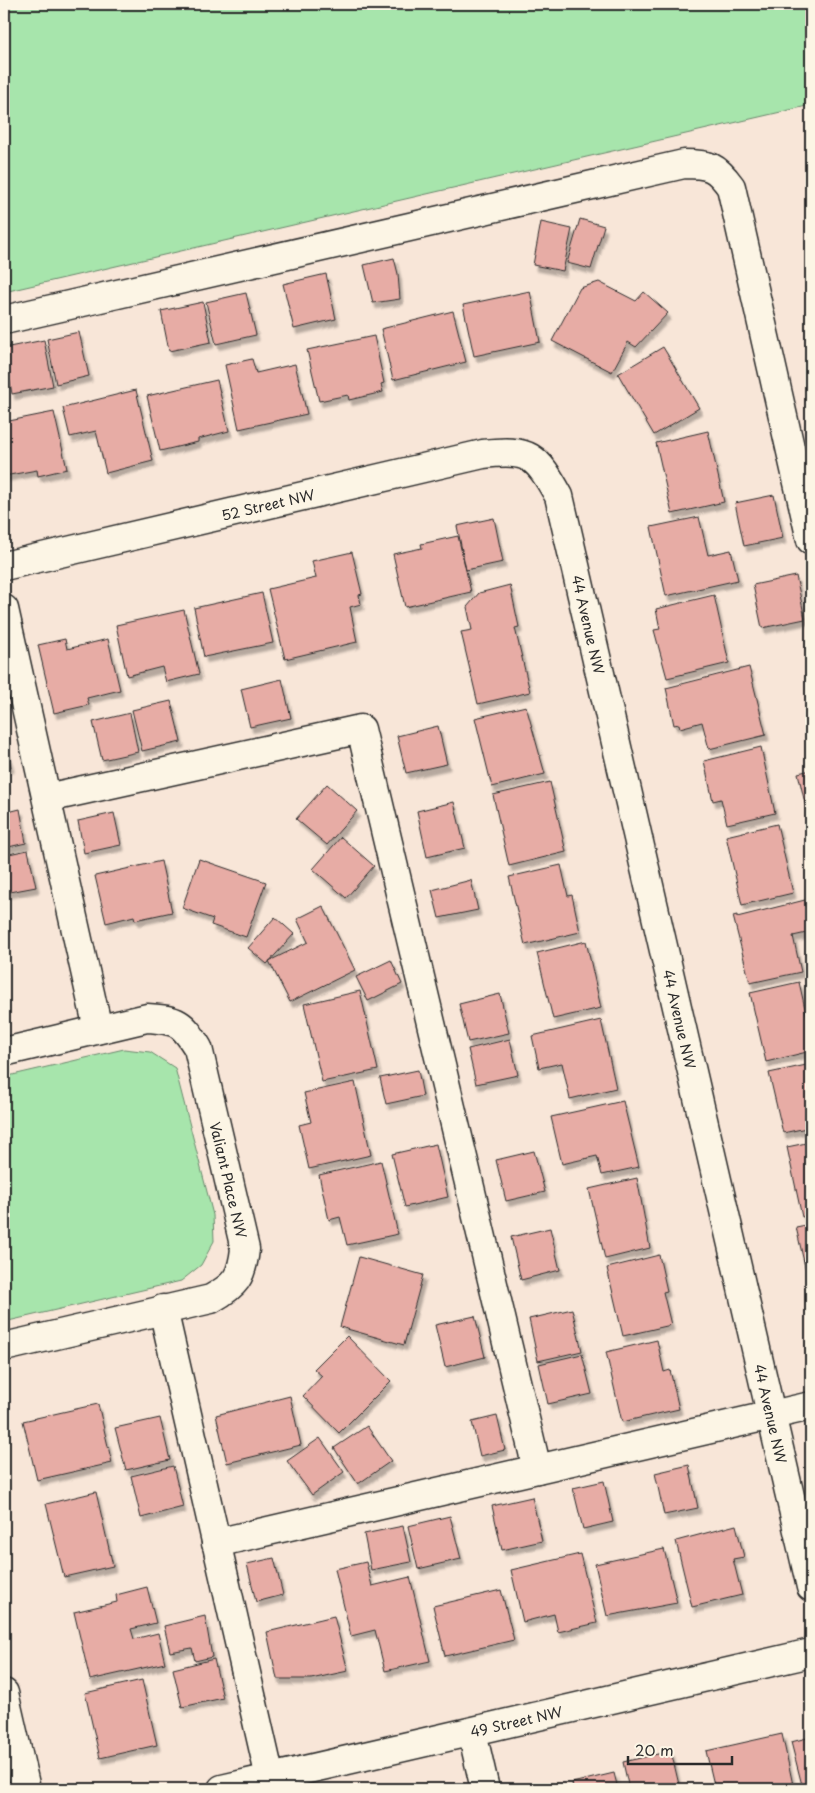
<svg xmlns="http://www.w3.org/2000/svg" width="815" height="1793" font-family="'Playpen Sans',sans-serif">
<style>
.green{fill:#a7e5ac;stroke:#69886c}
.building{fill:#e7aca5;stroke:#2b2b2b;filter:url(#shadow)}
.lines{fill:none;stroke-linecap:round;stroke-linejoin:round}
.minor-casing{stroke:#2b2b2b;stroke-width:31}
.minor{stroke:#fcf5e5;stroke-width:28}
.labels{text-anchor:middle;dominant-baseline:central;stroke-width:5;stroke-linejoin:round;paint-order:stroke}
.street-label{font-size:14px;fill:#2b2b2b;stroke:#fcf5e5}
</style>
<defs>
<filter id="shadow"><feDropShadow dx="3" dy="5.5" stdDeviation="1" flood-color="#0004"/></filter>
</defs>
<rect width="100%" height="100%" fill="#f8e6d8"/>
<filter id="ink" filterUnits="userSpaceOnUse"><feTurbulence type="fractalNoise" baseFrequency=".02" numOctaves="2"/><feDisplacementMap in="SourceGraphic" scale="10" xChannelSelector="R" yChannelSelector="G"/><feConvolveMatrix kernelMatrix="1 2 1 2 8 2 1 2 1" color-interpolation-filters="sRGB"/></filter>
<g filter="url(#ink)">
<!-- green -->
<path class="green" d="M4 4H811V105L4 292Z
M124 1049 150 1052 175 1068 213 1215 214 1241 201 1265 181 1281 4 1322V1077Z"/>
<!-- building -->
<path class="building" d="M580 219 604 226 591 269 567 263Z
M541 222 572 229 563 271 533 265Z
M394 258 398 274 400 299 373 303 364 265Z
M326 274 336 319 294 329 283 284Z
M599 282 636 301 644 292 668 313 636 347 628 342 612 372 552 341 580 288Z
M530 291 540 342 474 356 463 305Z
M246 293 256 335 216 344 206 302Z
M203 302 211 342 169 351 161 311Z
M453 311 466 362 393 380 381 329Z
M79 332 89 376 56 384 47 339Z
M374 336 384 383 381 384 383 392 349 400 348 395 319 401 307 350Z
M44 340 53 386 12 394 4 348Z
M663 347 699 408 654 435 618 374Z
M252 359 256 373 295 364 307 414 239 429 225 365Z
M217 380 229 431 198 439V442L160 451 147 396Z
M136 390 153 461 106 473 96 431 70 437 63 408Z
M54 412 67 469 38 476 37 470 4 476V422Z
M708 431 724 502 672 514 656 443Z
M774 495 783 538 744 546 735 503Z
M699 517 708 555 731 550 738 580 666 596 651 527Z
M494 518 503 562 466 570 457 526Z
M458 536 471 592 405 607 393 554 422 548 421 544Z
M352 552 362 594 359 595 361 604 350 607 357 642 285 659 268 589 316 578 312 561Z
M796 576 805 619 762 628 753 585Z
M510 585 519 627 515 628 530 692 478 704 461 632 472 630 467 607 479 593Z
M262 593 273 643 204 657 194 608Z
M714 595 729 663 667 678 654 630 660 629 656 609Z
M184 610 199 674 166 682 162 667 127 676 116 625Z
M65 639 67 649 108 639 120 690 87 698 89 705 54 713 38 645Z
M749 667 766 735 709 749 702 722 680 728 679 724 674 725 666 688Z
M282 679 291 718 250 727 241 689Z
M171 701 181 742 142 751 132 710Z
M526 706 545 774 492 787 475 718Z
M130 713 138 752 102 760 93 722Z
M438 726 447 764 406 773 397 736Z
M4 736 11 767 4 768Z
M761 747 775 813 727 824 721 799 713 801 704 761Z
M811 770V811L807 812 798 773Z
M550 782 566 852 509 866 493 795Z
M327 784 357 811 327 845 296 819Z
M454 802 465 848 427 857 417 811Z
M20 809 26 843 4 848V813Z
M114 813 121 845 84 853 78 821Z
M777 824 793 893 742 905 726 836Z
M341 837 374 866 346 898 313 869Z
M28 850 36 887 4 893V855Z
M199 859 266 882 246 937 211 925 213 919 182 908Z
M161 861 172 912 135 920 134 916 106 923 95 876Z
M561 865 568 896 572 895 580 932 525 945 509 877Z
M471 880 478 910 439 918 432 890Z
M809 899 811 932 793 936 801 972 750 983 733 916 737 915V917Z
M323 906 355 970 290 1002 269 961 308 942 297 919Z
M275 917 294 934 267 964 248 948Z
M586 941 601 1008 553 1019 537 953Z
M391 960 402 984 368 1001 356 977Z
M799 982 811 1035V1051L766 1062 750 993Z
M360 991 378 1070 322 1082 304 1004Z
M500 994 509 1033 468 1042 459 1004Z
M601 1020 616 1088 570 1099 562 1063 539 1068 532 1036Z
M510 1039 518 1075 476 1084 468 1049Z
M811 1064V1127L783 1133 769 1073Z
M418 1070 423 1096 386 1104 380 1078Z
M355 1082 371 1155 309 1169 299 1125 311 1122 304 1093Z
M623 1101 639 1167 602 1175 597 1156 562 1164 551 1117Z
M811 1142V1215L802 1217 787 1147Z
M436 1144 448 1197 405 1207 392 1154Z
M534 1151 545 1192 506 1201 496 1160Z
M381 1161 398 1234 347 1245 340 1217 329 1220 319 1175Z
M637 1178 650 1248 605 1259 589 1189Z
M811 1224V1293L796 1227Z
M550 1228 560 1270 521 1280 511 1237Z
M659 1255 667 1291 663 1292 671 1325 623 1336 607 1268Z
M359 1257 423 1275 404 1345 340 1327Z
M572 1309 582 1351 538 1361 529 1319Z
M475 1316 485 1357 445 1367 435 1325Z
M347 1336 391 1381 339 1433 303 1396 322 1376 314 1369Z
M657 1340 664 1372 670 1370 679 1409 622 1422 606 1352Z
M582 1354 592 1394 548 1404 539 1364Z
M290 1396 301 1445 227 1463 216 1415Z
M98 1404 112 1463 37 1480 23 1421Z
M497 1416 505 1450 480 1456 472 1422Z
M160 1418 170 1460 126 1470 115 1428Z
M367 1426 391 1461 358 1484 334 1448Z
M320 1438 344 1472 312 1495 287 1461Z
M689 1465 698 1508 664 1515 655 1473Z
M173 1466 183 1507 141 1518 131 1476Z
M604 1481 613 1522 583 1529 573 1488Z
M96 1492 113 1566 64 1577 46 1504Z
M532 1497 542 1541 502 1550 492 1506Z
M450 1516 461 1559 418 1569 408 1526Z
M736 1525 744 1557 733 1559 742 1595 692 1607 676 1541Z
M403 1526 411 1562 371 1570 364 1534Z
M664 1549 677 1603 607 1616 595 1564Z
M580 1554 597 1623 558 1632 554 1614 523 1622 511 1570Z
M274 1558 283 1595 256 1602 247 1564Z
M366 1562 372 1586 410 1577 430 1661 385 1671 375 1630 351 1636 335 1569Z
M147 1587 156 1623 131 1629 134 1639 158 1633 165 1663 90 1680 74 1612 117 1602 116 1595Z
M501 1590 514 1640 445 1656 433 1606Z
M205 1616 212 1657 195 1661 192 1648 170 1652 164 1626Z
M334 1616 348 1671 311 1679H277L267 1632Z
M214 1659 223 1698 182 1707 173 1669Z
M142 1680 157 1745 100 1758 85 1693Z
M782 1734 793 1785 774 1789H715L706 1751Z
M811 1737V1789H803L791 1742Z
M671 1751 680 1789H629L623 1762Z
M614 1773 618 1789H570L573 1788 572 1783Z
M704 1785V1789H686Z"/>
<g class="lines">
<defs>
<g id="minor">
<path d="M4 320 684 164C709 164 716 166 731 187L811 540"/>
<path id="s1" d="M4 566 483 454C530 449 536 455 559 496L811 1587"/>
<path d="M4 609 98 1029"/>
<path d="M47 798 361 729 537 1469"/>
<path id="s2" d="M4 1052 147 1018C178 1020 182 1022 198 1048L245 1249C242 1277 236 1285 211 1299L4 1347"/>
<path d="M163 1309 270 1778 269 1789"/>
<path d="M216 1543 811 1406"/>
<path d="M4 1693 26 1789"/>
<path d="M472 1732 485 1789"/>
<path id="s3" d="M222 1789 811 1653"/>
</g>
</defs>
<!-- minor casing -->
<use href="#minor" class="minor-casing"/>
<!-- minor -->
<use href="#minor" class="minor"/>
</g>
</g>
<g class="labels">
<!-- street labels -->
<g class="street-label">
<text stroke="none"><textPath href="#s1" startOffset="271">52 Street NW</textPath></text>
<text stroke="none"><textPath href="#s1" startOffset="720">44 Avenue NW</textPath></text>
<text stroke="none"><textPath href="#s1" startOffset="1125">44 Avenue NW</textPath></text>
<text stroke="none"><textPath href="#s2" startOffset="346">Valiant Place NW</textPath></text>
<text stroke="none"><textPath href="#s1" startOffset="1530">44 Avenue NW</textPath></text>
<text stroke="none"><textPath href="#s3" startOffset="302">49 Street NW</textPath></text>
</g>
</g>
<!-- margin -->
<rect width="815" height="1793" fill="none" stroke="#fcf5e5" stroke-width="20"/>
<rect x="10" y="10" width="795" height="1773" fill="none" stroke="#2b2b2b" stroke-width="2" filter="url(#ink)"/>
<!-- scale -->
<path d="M628 1756v8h104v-8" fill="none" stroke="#2b2b2b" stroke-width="2.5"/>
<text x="635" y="1756" font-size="15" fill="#2b2b2b" stroke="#fcf5e5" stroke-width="4" paint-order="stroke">20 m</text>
</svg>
